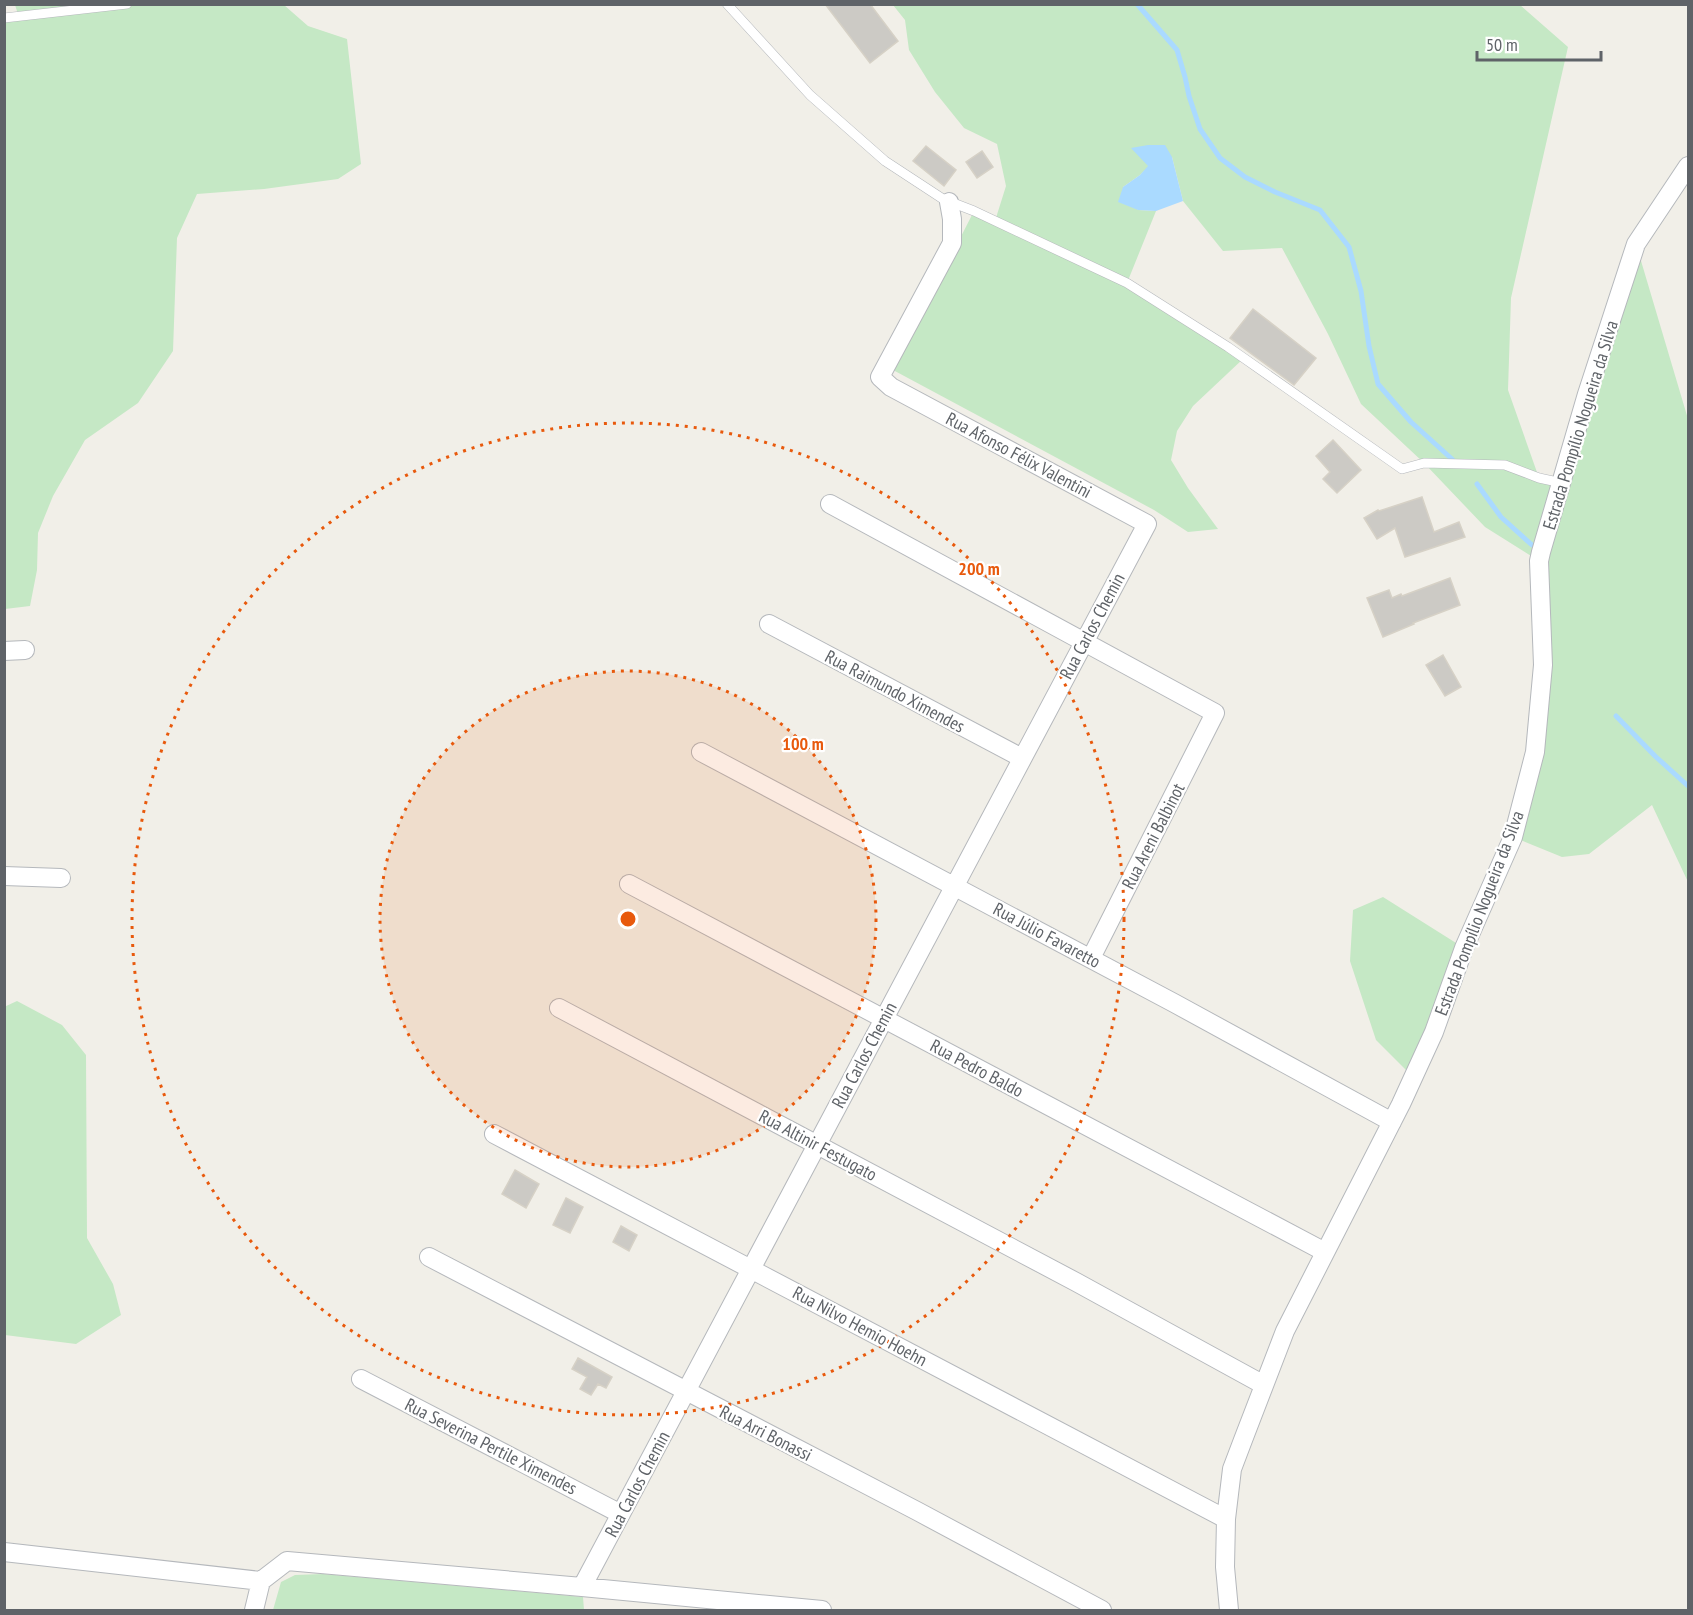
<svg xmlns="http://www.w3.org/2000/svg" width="1693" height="1615" font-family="'PT Sans Narrow',sans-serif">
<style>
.green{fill:#c5e8c5}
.water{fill:#aadaff}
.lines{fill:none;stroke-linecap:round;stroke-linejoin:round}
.stream{stroke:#aadaff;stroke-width:5}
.building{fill:#cccac5;stroke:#d6d1c6;stroke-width:1.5}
.lane-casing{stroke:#b5b8bc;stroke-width:10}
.street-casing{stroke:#b5b8bc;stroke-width:20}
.lane{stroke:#fff;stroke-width:9}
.street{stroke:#fff;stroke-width:18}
.ring{fill:none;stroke:#e8590c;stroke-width:3;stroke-dasharray:3 6}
.labels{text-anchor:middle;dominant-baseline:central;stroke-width:4.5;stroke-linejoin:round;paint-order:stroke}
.street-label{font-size:18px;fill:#5f6368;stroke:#fff}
.centre{fill:#e8590c;stroke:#fff;stroke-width:3}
.ring-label{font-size:18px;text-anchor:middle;font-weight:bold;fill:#e8590c;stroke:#fff;stroke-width:4.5;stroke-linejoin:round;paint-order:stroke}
</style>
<rect width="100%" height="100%" fill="#f1efe8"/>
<!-- green -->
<path class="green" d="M15 5H284L308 26 347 39 361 164 338 179 264 189 197 194 177 238 173 351 138 403 85 440 53 496 38 533 37 570 30 606 5 609V18L19 17Z
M893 5H1520L1568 47 1511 298 1508 390 1539 478 1562 483 1636 244 1688 419V882L1652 805 1589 854 1562 857 1513 837 1535 752 1539 561 1485 527 1424 463 1361 404 1328 334 1282 248 1223 251 1183 201 1172 157 1149 166 1140 175 1123 187 1138 210 1156 211 1127 283 1244 358 1193 406 1177 431 1171 460 1188 488 1218 529 1188 532 1154 510 893 370 974 211 995 221 1006 186 997 144 964 128 935 92 909 50 905 20Z
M1383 897 1464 948 1413 1077 1376 1040 1350 961 1353 910Z
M17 1001 62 1025 86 1055 87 1238 113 1284 121 1315 76 1344 5 1335 4 1007Z
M323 1574 583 1597 584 1610H273L281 1582 295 1575Z"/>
<!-- water -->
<path class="water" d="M1148 145H1165L1172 157 1183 201 1156 211 1138 210 1118 202 1123 187 1140 175 1148 166 1131 148Z"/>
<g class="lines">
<!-- stream -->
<path class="stream" d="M1137 4 1177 50 1185 77 1189 96 1200 129 1220 158 1245 177 1275 192 1320 210 1349 247 1361 291 1369 346 1378 384 1411 422 1453 460
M1477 484 1501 517 1532 545
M1616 716 1655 756 1688 786"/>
</g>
<!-- building -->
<path class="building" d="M825 4H870L898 41 870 63Z
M926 146 956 170 944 186 913 161Z
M982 151 993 167 977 178 966 162Z
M1253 309 1316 358 1294 385 1230 338Z
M1333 440 1361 470 1337 493 1323 479 1330 472 1316 456Z
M1422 497 1434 532 1459 522 1465 537 1405 557 1395 528 1377 539 1364 518 1378 510 1379 511Z
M1450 578 1460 605 1413 623 1414 624 1383 637 1367 598 1389 590 1392 598 1401 594 1402 596Z
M1443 655 1461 687 1445 696 1426 665Z
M515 1170 539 1184 526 1208 502 1194Z
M566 1198 583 1207 570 1233 553 1225Z
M621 1226 637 1235 629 1251 613 1242Z
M578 1358 612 1377 606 1388 598 1384 591 1395 580 1389 587 1377 572 1369Z"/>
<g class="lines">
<defs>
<path id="lane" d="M727 4 810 95 885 161 943 199 974 211 1127 283 1228 347 1402 469 1424 463 1505 465 1539 478 1562 483
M4 18 127 4"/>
<path id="street" d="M830 504 1215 713 1091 958
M769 624 1022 758
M4 651 25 650
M701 752 1174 1003 1392 1122
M4 876 61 878
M629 884 1325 1252
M559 1008 1076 1282 1264 1385
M494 1134 1226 1519
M429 1257 917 1511 1102 1610
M361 1379 621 1514
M4 1552 261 1581 287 1561 582 1587 822 1610
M582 1587 1147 524 891 387 880 377 952 243V219L949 202
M254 1610 261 1581
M1229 1610 1225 1567 1226 1519 1232 1469 1243 1440 1285 1331 1401 1104 1434 1032 1464 948 1513 837 1535 752 1543 665 1539 561 1541 552 1587 394 1636 244 1688 166"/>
</defs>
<!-- lane casing -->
<use href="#lane" class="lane-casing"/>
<!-- street casing -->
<use href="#street" class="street-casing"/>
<!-- lane -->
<use href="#lane" class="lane"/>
<!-- street -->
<use href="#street" class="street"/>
</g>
<!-- distance rings -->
<circle cx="628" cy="919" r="248" fill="#e8590c" fill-opacity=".12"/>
<g class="ring">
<circle cx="628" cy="919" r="248"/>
<circle cx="628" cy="919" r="496"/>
</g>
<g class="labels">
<!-- street labels -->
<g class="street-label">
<text transform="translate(1580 425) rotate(-73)">Estrada Pompílio Nogueira da Silva</text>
<text transform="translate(1019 455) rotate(28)">Rua Afonso Félix Valentini</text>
<text transform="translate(1092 626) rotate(-62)">Rua Carlos Chemin</text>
<text transform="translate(895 691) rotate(28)">Rua Raimundo Ximendes</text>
<text transform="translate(1153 836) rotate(-63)">Rua Areni Balbinot</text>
<text transform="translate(1479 913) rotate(-69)">Estrada Pompílio Nogueira da Silva</text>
<text transform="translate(1047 935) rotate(28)">Rua Júlio Favaretto</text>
<text transform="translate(864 1055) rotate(-62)">Rua Carlos Chemin</text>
<text transform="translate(977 1068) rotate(28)">Rua Pedro Baldo</text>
<text transform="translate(818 1145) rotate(28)">Rua Altinir Festugato</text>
<text transform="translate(860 1326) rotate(28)">Rua Nilvo Hemio Hoehn</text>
<text transform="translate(766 1433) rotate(27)">Rua Arri Bonassi</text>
<text transform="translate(491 1446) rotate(27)">Rua Severina Pertile Ximendes</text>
<text transform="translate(637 1484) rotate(-62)">Rua Carlos Chemin</text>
</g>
</g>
<circle cx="628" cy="919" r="9" class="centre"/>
<g class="ring-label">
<text x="979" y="575">200 m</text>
<text x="803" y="750">100 m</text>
</g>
<!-- border -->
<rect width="1693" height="1615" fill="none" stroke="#5f6368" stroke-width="12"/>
<!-- scale -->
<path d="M1477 51v9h124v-9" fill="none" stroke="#5f6368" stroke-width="3"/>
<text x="1486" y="51" font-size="18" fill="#5f6368" stroke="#ffffff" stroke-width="4.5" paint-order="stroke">50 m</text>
</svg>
